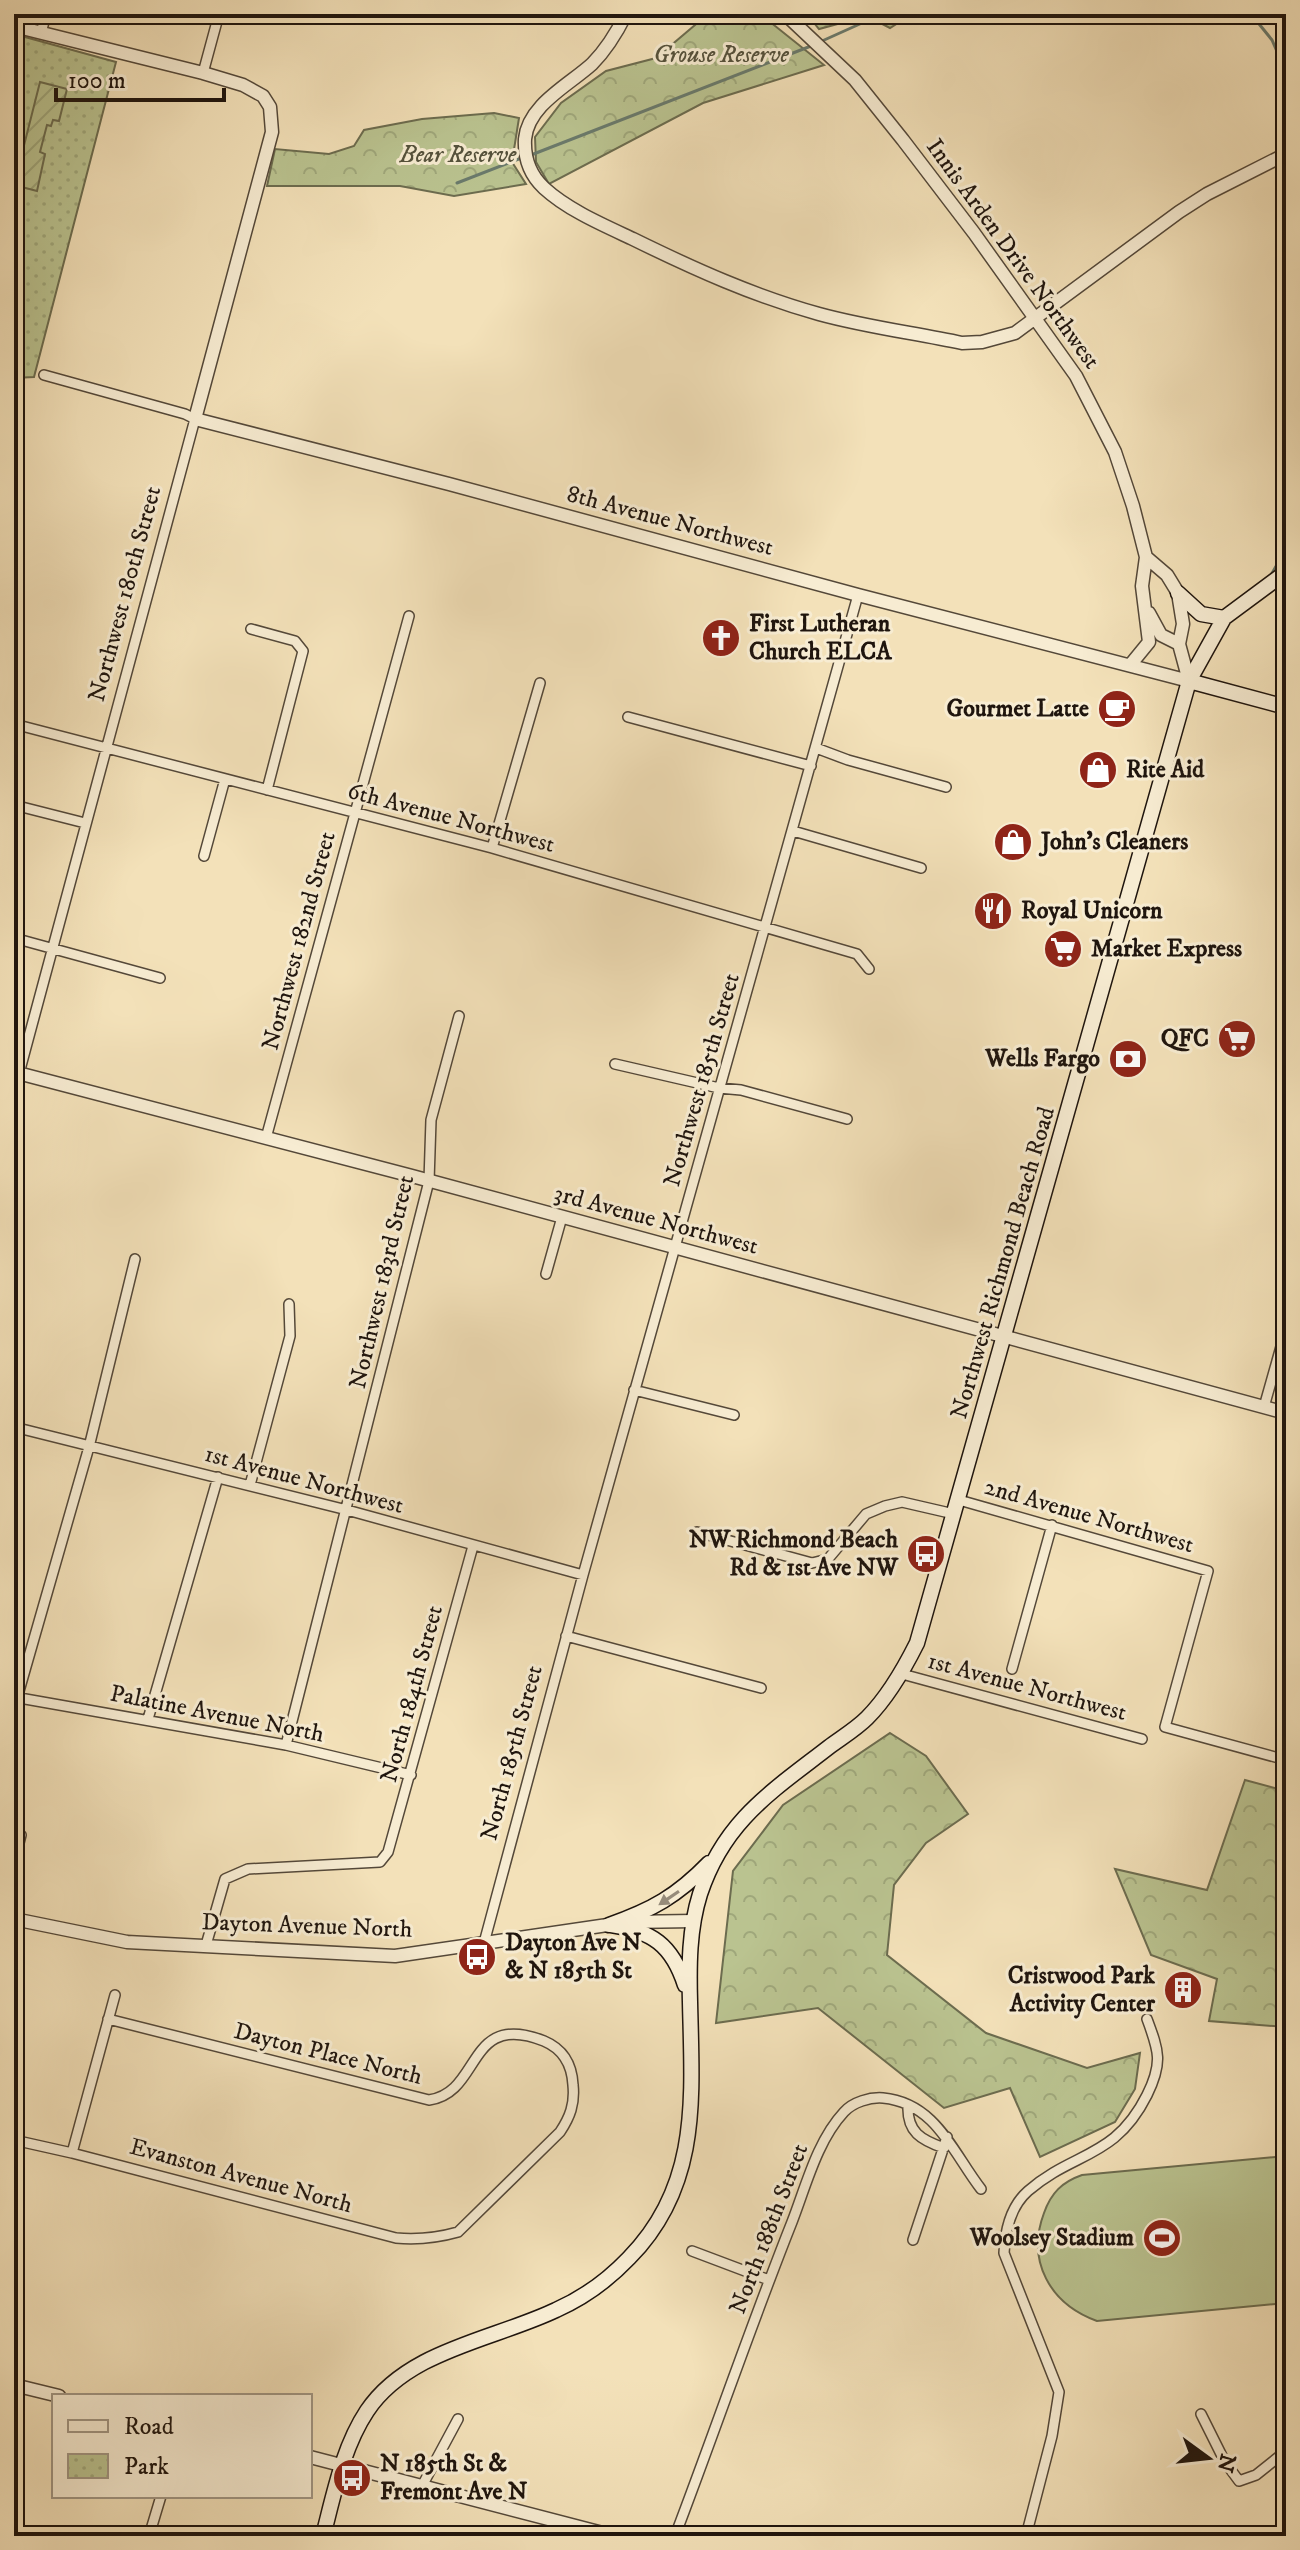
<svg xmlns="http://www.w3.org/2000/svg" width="1300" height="2550" font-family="'IM FELL DW Pica',serif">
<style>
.grass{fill:#bac390;stroke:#6c6c4f;stroke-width:2}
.forest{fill:url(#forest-crowns);stroke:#6c6c4f;stroke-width:2}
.park{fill:url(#park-dots);stroke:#6c6c4f;stroke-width:2}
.garden{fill:url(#garden-furrows);stroke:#6c6c4f;stroke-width:2}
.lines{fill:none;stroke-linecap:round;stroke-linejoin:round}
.stream{stroke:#6a7a6c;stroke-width:3}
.minor-casing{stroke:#544839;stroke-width:12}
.tertiary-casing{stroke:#544839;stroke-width:15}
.secondary-casing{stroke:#1f150e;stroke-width:17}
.minor{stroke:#f7ecd2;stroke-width:9}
.tertiary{stroke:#f7ecd2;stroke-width:12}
.secondary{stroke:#f7ecd2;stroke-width:14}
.oneway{fill:#968b7a}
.labels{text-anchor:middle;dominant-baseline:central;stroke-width:6;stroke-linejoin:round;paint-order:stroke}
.park-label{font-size:24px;font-style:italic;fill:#55523c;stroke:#f7ecd2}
.street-label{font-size:24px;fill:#1f150e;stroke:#f7ecd2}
.poi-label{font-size:24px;font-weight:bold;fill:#1f150e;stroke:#f7ecd2;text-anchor:start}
</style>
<defs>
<pattern id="forest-crowns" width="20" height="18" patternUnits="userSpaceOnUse" patternTransform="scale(2)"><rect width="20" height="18" fill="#bac390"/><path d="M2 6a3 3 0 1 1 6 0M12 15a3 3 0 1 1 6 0" fill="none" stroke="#9fa77b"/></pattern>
<pattern id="park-dots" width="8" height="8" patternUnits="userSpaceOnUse" patternTransform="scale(2)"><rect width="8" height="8" fill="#bac390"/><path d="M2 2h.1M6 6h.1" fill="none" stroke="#9fa77b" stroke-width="1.8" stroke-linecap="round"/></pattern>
<pattern id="garden-furrows" width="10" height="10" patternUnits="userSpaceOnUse" patternTransform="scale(2)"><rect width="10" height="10" fill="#bac390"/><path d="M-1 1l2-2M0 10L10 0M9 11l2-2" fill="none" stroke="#9fa77b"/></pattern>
</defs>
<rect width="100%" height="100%" fill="#f3e1b9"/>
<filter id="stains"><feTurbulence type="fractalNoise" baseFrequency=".0025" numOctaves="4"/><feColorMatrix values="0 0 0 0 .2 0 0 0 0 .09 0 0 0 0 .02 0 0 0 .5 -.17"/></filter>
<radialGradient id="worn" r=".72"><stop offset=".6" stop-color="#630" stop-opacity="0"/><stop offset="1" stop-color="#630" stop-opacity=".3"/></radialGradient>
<!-- grass -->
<path class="grass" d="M1286 2156V2303L1097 2321C1050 2304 1026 2261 1044 2213 1051 2193 1062 2182 1082 2175Z"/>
<!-- forest -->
<path class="forest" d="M708 14H760L824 65 703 103 549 184 536 162 535 137 561 103 606 71 656 58Z
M807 14H912L890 28 867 16 819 29Z
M494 113 519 118 512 162 526 184 454 196 400 186H267L275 149 329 154 354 146 364 130 422 119Z
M890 1733 926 1756 968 1814 926 1843 894 1885 887 1955 986 2033 1087 2068 1140 2053 1135 2089 1115 2122 1040 2157 1010 2088 944 2108 818 2008 716 2023 733 1871 783 1805Z
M1245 1780 1286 1791V2027L1209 2021 1217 1979 1151 1955 1115 1869 1207 1890Z"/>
<!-- park -->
<path class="park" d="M14 34 116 62 34 377 14 378Z"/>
<!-- garden -->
<path class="garden" d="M40 82 67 89 59 121 53 120 51 126 47 125 40 152 45 154 37 191 14 185Z"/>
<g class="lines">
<!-- stream -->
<path class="stream" d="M1251 14 1272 40 1286 72
M822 41 882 14
M531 155 811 46
M457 183 524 157
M1271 575 1286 549"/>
<defs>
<path id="minor" d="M41 33 46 14
M203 73 219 14
M14 380 16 381
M251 629 295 641 303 651 267 790
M628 717 811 766
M14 724 492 848 857 954 869 969
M816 748 848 760 946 787
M14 805 85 823
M793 831 921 868
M492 848 540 683
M204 856 225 779
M14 938 160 978
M615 1064 719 1088 741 1090 847 1119
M14 1092 195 419 185 414 44 375
M266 1138 409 616
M546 1274 562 1217
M634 1390 734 1415
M1264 1407 1286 1329
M14 1427 347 1510 583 1575
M250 1485 290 1336 289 1304
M959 1500 1208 1571 1165 1727 1286 1760
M697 1532 812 1563 828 1559 866 1514 885 1506 902 1502 954 1514
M566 1636 761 1688
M1012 1669 1052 1525
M902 1674 1142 1739
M14 1697 286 1745 411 1775
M17 1698 89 1447 135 1259
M148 1719 218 1477
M286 1745 429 1181 431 1120 459 1016
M14 1863 21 1835
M484 1943 583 1575 858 595
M206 1945 225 1879 248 1869 380 1862 388 1852 473 1546
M908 2106C907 2132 921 2140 944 2148
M14 2140 72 2153 396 2238C419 2240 437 2238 458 2232L560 2132C570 2117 575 2104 573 2085 572 2065 563 2049 544 2041 466 2010 482 2093 429 2100L108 2019
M72 2153 115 1995
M913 2240 947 2137
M692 2251 769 2280
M1201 2414 1225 2462 1239 2481 1256 2475 1286 2451
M422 2486 458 2419
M149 2536 161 2496
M675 2536C715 2431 751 2325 792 2222 806 2186 817 2141 844 2112 853 2102 870 2097 883 2098 936 2103 953 2153 981 2189
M1026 2536 1052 2436 1059 2392 1004 2253C1005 2231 1011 2206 1028 2191 1074 2151 1115 2159 1147 2095 1163 2063 1159 2051 1147 2019"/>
<path id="tertiary" d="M626 14C617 32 607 49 592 64 569 85 528 105 525 139 524 158 529 174 544 188 568 210 603 225 633 239 694 269 754 296 819 314 866 327 915 333 962 343L982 342 1015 333 1179 212 1207 194 1286 154
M785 14 855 80 903 140 974 233 1076 376 1115 452 1133 506 1146 557 1142 586 1149 642 1131 664
M14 26 203 73 243 85 263 96 270 107 272 132 195 419 449 484 858 595 1189 681
M1146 557 1167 575 1178 593 1183 624 1179 644 1189 681
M1149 613 1161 635 1179 644
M14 1072 412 1176 1286 1413
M14 1919 127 1942 395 1956 628 1922 694 1921
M14 2385 59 2396
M310 2457 614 2536"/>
<path id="secondary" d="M1178 593 1201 614 1224 618
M1189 681 1286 707
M609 1925C652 1910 677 1896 709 1863
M611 1925C652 1931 672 1945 685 1985
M323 2536C334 2494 343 2447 367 2411 408 2350 493 2340 556 2310 583 2298 608 2280 629 2258 701 2185 692 2096 690 2002 689 1966 689 1929 700 1894 724 1821 771 1792 829 1747 841 1738 856 1729 867 1718 888 1697 904 1669 917 1643L1189 681 1224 618 1286 572"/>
</defs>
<!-- minor casing -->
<use href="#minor" class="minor-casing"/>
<!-- tertiary casing -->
<use href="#tertiary" class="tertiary-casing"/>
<!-- secondary casing -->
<use href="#secondary" class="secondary-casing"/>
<!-- minor -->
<use href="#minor" class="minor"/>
<!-- tertiary -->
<use href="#tertiary" class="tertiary"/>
<!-- secondary -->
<use href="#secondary" class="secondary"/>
</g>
<!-- one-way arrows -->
<defs><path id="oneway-solid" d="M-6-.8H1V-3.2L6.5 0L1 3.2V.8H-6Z" transform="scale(2)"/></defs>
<use class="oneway" href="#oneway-solid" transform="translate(669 1898) rotate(146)"/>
<!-- icons -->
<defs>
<symbol id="church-disc" viewBox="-11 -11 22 22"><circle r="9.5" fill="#8f2418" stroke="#f7ecd2"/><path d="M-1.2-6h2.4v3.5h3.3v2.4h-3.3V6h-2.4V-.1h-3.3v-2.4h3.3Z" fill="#fff"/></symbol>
<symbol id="cafe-disc" viewBox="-11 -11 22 22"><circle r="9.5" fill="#8f2418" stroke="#f7ecd2"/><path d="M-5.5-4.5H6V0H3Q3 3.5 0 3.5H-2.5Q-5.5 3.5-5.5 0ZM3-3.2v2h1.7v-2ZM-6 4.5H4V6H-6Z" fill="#fff"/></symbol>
<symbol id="shop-disc" viewBox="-11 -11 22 22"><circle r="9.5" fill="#8f2418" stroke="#f7ecd2"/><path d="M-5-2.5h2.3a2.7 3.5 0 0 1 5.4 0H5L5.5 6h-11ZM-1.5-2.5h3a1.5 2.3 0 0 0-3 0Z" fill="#fff"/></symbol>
<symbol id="restaurant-disc" viewBox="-11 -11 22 22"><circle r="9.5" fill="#8f2418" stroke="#f7ecd2"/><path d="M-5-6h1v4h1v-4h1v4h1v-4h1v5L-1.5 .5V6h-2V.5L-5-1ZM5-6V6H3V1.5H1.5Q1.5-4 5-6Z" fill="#fff"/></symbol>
<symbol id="supermarket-disc" viewBox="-11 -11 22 22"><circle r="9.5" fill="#8f2418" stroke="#f7ecd2"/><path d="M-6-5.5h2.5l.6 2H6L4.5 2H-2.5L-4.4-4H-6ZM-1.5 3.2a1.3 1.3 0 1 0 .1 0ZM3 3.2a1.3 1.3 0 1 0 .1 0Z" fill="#fff"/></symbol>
<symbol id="bank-disc" viewBox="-11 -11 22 22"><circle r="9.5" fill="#8f2418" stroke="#f7ecd2"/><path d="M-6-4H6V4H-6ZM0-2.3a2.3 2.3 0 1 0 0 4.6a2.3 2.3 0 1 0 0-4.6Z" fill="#fff"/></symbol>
<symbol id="bus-disc" viewBox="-11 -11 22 22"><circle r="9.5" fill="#8f2418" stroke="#f7ecd2"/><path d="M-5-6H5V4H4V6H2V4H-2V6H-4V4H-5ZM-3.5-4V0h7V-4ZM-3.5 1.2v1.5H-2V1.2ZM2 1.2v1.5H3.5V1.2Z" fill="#fff"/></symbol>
<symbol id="building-disc" viewBox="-11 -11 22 22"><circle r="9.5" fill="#8f2418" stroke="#f7ecd2"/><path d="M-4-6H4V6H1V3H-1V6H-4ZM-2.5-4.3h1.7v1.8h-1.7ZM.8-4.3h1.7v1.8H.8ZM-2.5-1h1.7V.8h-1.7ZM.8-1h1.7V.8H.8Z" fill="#fff"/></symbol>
<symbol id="stadium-disc" viewBox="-11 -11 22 22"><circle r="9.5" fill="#8f2418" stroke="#f7ecd2"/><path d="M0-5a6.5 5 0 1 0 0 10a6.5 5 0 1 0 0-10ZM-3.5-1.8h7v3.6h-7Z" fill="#fff"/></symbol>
</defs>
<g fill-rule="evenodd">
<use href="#church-disc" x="699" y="616" width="44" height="44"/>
<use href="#cafe-disc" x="1095" y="687" width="44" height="44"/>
<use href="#shop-disc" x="1076" y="748" width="44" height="44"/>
<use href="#shop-disc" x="991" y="820" width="44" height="44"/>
<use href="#restaurant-disc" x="971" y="889" width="44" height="44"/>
<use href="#supermarket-disc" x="1041" y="927" width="44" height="44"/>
<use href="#supermarket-disc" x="1215" y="1017" width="44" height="44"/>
<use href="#bank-disc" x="1106" y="1037" width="44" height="44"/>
<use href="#bus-disc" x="904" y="1532" width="44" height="44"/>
<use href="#bus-disc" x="455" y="1935" width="44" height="44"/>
<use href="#building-disc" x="1161" y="1968" width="44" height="44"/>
<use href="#stadium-disc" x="1140" y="2216" width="44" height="44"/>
<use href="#bus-disc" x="330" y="2456" width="44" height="44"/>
</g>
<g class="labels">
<!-- park labels -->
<g class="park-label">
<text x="721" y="55">Grouse Reserve</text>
<text x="458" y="155">Bear Reserve</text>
</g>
<!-- street labels -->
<g class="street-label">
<text transform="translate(1013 254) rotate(54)">Innis Arden Drive Northwest</text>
<text transform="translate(670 521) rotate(15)">8th Avenue Northwest</text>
<text transform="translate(125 594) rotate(-75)">Northwest 180th Street</text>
<text transform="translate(451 818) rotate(15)">6th Avenue Northwest</text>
<text transform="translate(299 941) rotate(-75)">Northwest 182nd Street</text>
<text transform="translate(702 1080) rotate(-74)">Northwest 185th Street</text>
<text transform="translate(656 1220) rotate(15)">3rd Avenue Northwest</text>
<text transform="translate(1003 1263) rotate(-74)">Northwest Richmond Beach Road</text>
<text transform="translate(382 1282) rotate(-77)">Northwest 183rd Street</text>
<text transform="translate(304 1480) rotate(15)">1st Avenue Northwest</text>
<text transform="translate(1089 1516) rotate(16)">2nd Avenue Northwest</text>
<text transform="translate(1027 1687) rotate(15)">1st Avenue Northwest</text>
<text transform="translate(412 1694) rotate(-75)">North 184th Street</text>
<text transform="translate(217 1714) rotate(11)">Palatine Avenue North</text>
<text transform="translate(512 1753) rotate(-75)">North 185th Street</text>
<text transform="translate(307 1926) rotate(2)">Dayton Avenue North</text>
<text transform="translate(328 2054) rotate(14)">Dayton Place North</text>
<text transform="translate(241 2176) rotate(15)">Evanston Avenue North</text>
<text transform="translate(769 2229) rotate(-69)">North 188th Street</text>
</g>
<!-- poi labels -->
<g class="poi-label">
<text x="749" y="624">First Lutheran<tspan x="749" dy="28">Church ELCA</tspan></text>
<text x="1089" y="709" text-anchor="end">Gourmet Latte</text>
<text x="1126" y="770">Rite Aid</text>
<text x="1041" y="842">John's Cleaners</text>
<text x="1021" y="911">Royal Unicorn</text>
<text x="1091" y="949">Market Express</text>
<text x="1209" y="1039" text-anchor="end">QFC</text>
<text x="1100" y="1059" text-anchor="end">Wells Fargo</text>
<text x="898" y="1540" text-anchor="end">NW Richmond Beach<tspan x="898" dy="28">Rd &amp; 1st Ave NW</tspan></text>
<text x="505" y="1943">Dayton Ave N<tspan x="505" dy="28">&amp; N 185th St</tspan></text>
<text x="1155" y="1976" text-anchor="end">Cristwood Park<tspan x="1155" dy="28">Activity Center</tspan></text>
<text x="1134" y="2238" text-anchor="end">Woolsey Stadium</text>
<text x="380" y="2464">N 185th St &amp;<tspan x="380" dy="28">Fremont Ave N</tspan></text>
</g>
</g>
<!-- margin -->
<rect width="1300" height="2550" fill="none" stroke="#f3e1b9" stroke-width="48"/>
<rect x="16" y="16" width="1268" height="2518" fill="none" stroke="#1f150e" stroke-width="4"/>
<rect x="24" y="24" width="1252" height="2502" fill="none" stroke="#1f150e" stroke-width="2"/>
<!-- legend -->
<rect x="52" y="2394" width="260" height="104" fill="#f7ecd2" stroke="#a19684" stroke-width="2"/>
<rect x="68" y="2420" width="40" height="12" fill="#f7ecd2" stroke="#a19684" stroke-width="2"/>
<text x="124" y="2434" font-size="24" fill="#1f150e">Road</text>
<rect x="68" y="2454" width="40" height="24" fill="url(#park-dots)" stroke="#a19684" stroke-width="2"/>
<text x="124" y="2474" font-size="24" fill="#1f150e">Park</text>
<!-- north arrow -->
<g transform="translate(1208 2458) rotate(105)" stroke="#f7ecd2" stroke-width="6" paint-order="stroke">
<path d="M0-6L14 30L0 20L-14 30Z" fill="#1f150e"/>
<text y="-12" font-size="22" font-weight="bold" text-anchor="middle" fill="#1f150e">N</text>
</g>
<!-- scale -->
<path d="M56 88v12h168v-12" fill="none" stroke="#1f150e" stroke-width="4"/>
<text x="68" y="88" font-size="24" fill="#1f150e" stroke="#f7ecd2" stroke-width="6" paint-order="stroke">100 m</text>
<rect width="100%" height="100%" filter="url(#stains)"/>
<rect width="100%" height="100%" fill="url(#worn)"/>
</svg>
